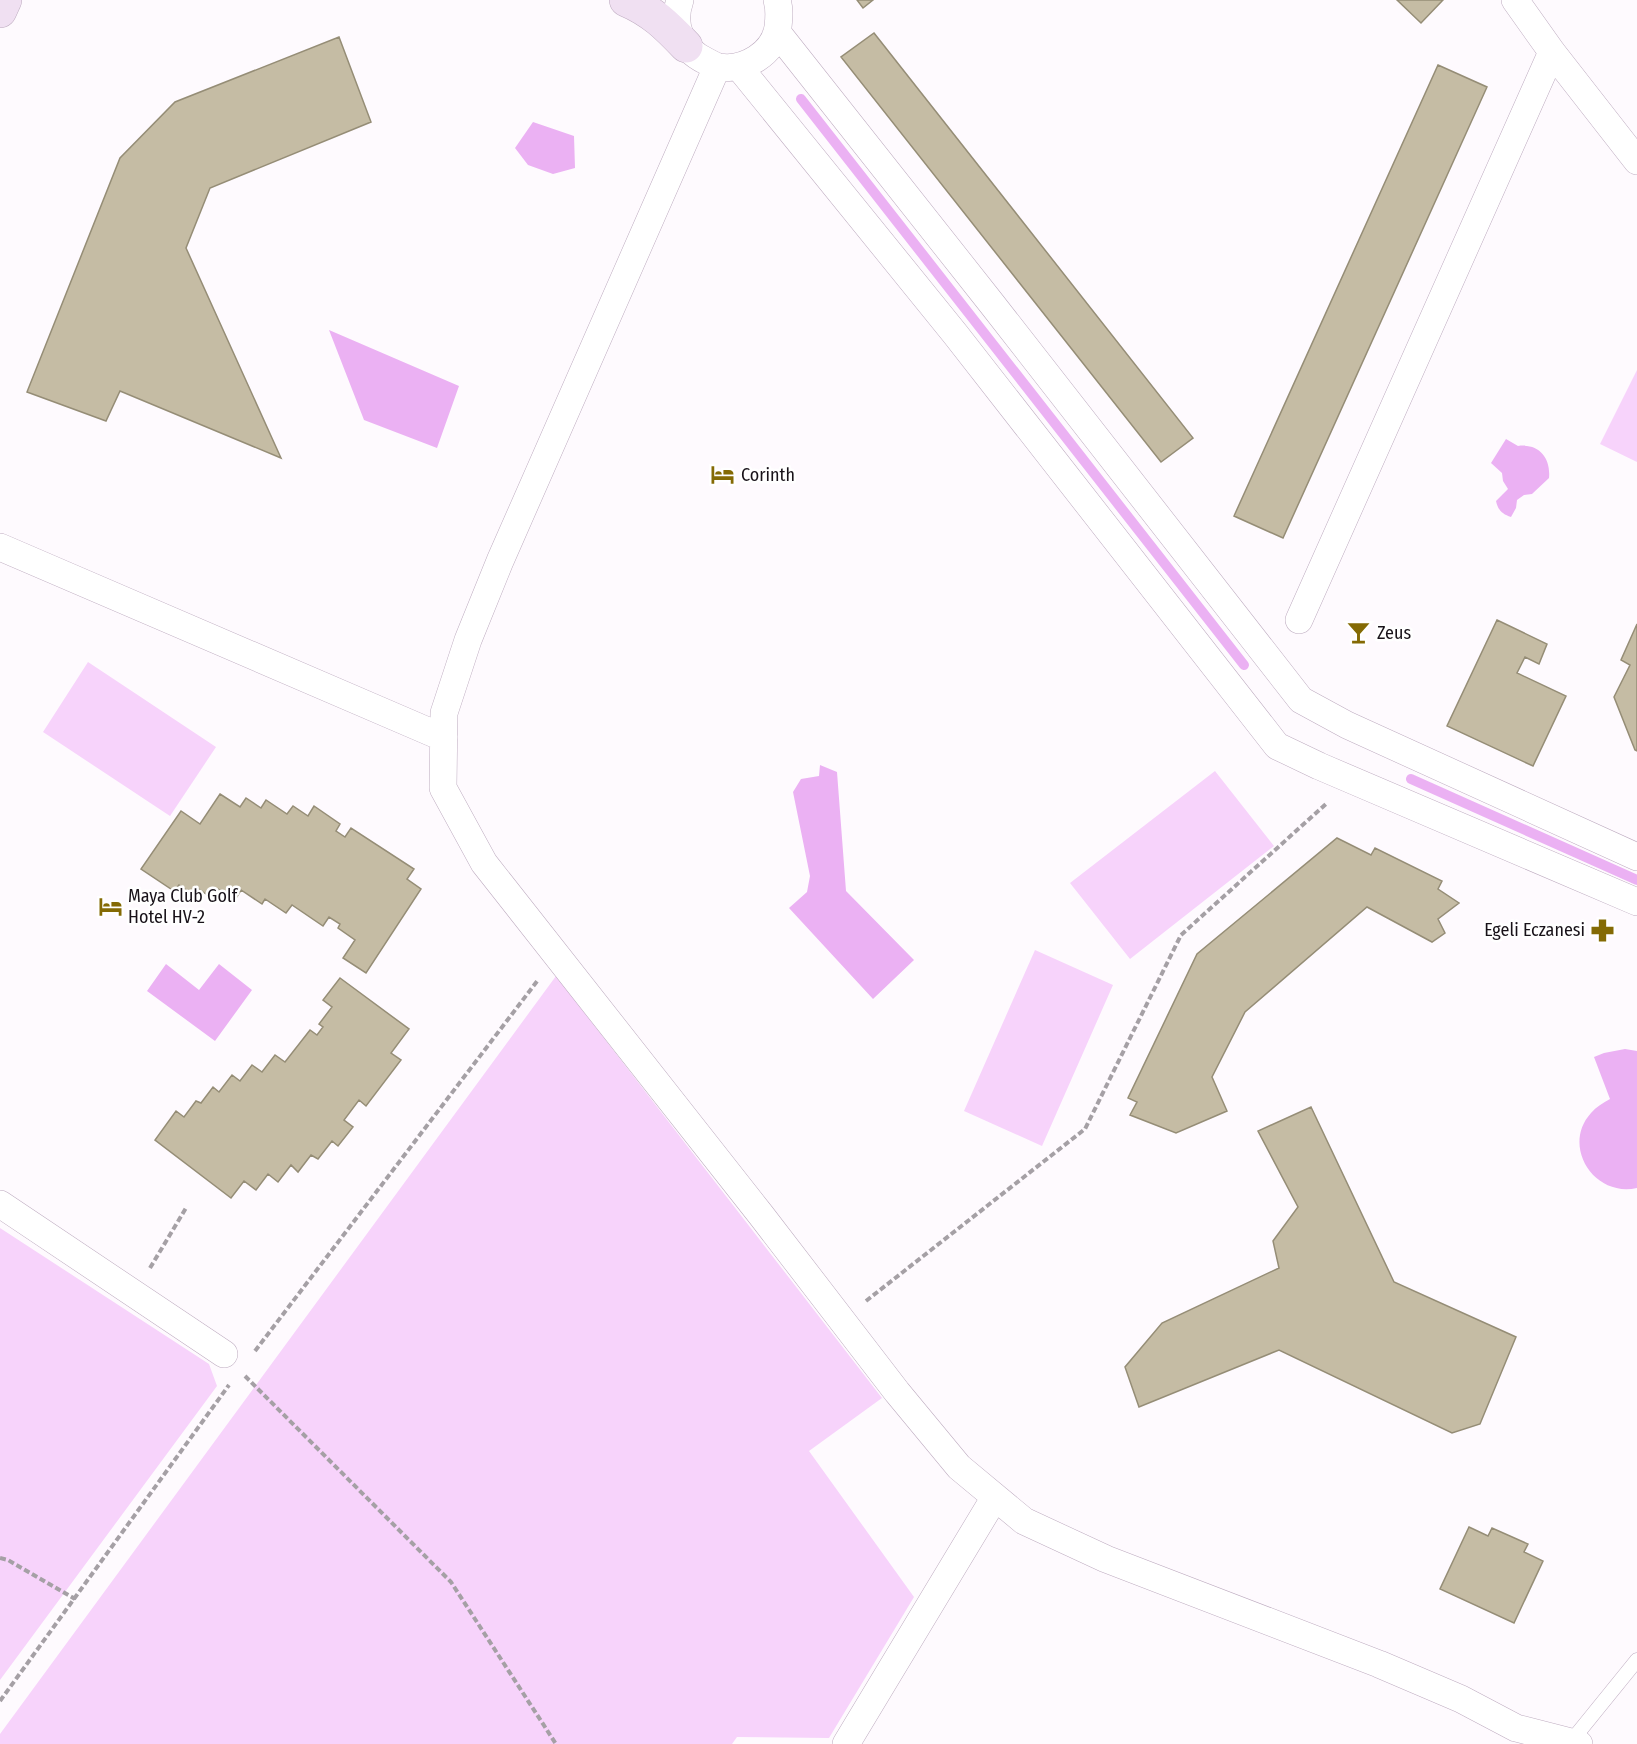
<svg xmlns="http://www.w3.org/2000/svg" width="1637" height="1744" font-family="'Fira Sans Condensed',sans-serif">
<style>
.green{fill:#f7d3fb}
.water{fill:#ebb1f3}
.lines{fill:none;stroke-linecap:round;stroke-linejoin:round}
.stream{stroke:#ebb1f3;stroke-width:10}
.building{fill:#c5bca4;stroke:#958d76;stroke-width:1.5}
.lane-casing{stroke:#beacc0;stroke-width:15}
.street-casing{stroke:#beacc0;stroke-width:28}
.secondary-casing{stroke:#beacc0;stroke-width:34}
.path{stroke:#a5a0a5;stroke-width:4;stroke-dasharray:6 3;stroke-linecap:butt}
.lane{stroke:#fff;stroke-width:14}
.street{stroke:#fff;stroke-width:27}
.secondary{stroke:#f0e0f2;stroke-width:33}
.labels{text-anchor:middle;dominant-baseline:central;stroke-width:5;stroke-linejoin:round;paint-order:stroke}
.poi-label{font-size:18px;fill:#181219;stroke:#fff;text-anchor:start}
</style>
<rect width="100%" height="100%" fill="#fefafe"/>
<!-- green -->
<path class="green" d="M1637 370V462L1600 444Z
M88 662 216 747 170 816 43 732Z
M1215 771 1274 846 1130 959 1070 883Z
M1035 950 1113 985 1042 1146 964 1111Z
M556 976 882 1398 809 1451 914 1597 829 1738 737 1737 732 1744H0V1734Z
M0 1228 209 1364 217 1386 0 1680Z"/>
<!-- water -->
<path class="water" d="M533 122 574 136 575 168 553 174 528 165 515 148Z
M329 330 459 386 437 448 364 420Z
M1506 439 1518 446C1539 443 1551 458 1549 478L1532 494 1524 495 1517 500 1516 508 1511 517C1502 514 1498 510 1496 501L1508 489 1503 481 1502 473 1491 463Z
M820 765 837 772 846 891 914 960 873 999 789 908 807 892 810 876 793 792 801 779 819 776Z
M166 964 199 990 219 964 252 990 215 1041 147 991Z
M1625 1049 1637 1051V1188C1594 1198 1561 1146 1591 1113 1596 1107 1603 1103 1610 1099L1594 1057 1604 1053Z"/>
<g class="lines">
<!-- stream -->
<path class="stream" d="M801 99 1244 665
M1411 779 1637 880"/>
</g>
<!-- building -->
<path class="building" d="M857 0H873L863 8Z
M1397 0H1443L1421 23Z
M874 33 1193 438 1161 462 841 57Z
M339 37 371 122 210 188 186 248 281 458 120 391 106 421 27 392 120 158 175 102Z
M1438 65 1487 87 1283 538 1234 516Z
M1497 620 1547 644 1539 664 1525 657 1517 673 1566 696 1533 766 1447 726Z
M1637 624V751L1635 750 1614 697 1630 665 1621 660Z
M220 794 240 807 246 798 261 808 266 800 287 814 293 806 308 816 314 806 340 824 336 831 345 837 351 828 414 869 407 879 421 889 366 973 343 958 355 940 338 928 340 924 329 917 323 926 292 905 286 913 265 899 262 904 241 890 235 900 218 889 212 898 197 888 192 894 179 885 174 891 141 869 181 811 200 824Z
M1337 838 1371 855 1375 848 1442 881 1438 889 1459 903 1438 919 1445 933 1432 942 1367 907 1245 1012 1212 1077 1227 1111 1176 1133 1130 1115 1137 1102 1128 1098 1197 954Z
M340 978 409 1029 391 1053 401 1060 366 1106 359 1100 344 1120 353 1127 338 1146 332 1141 318 1159 311 1155 298 1172 291 1165 278 1182 268 1174 256 1190 244 1181 231 1198 155 1140 176 1111 184 1117 196 1101 201 1103 213 1087 219 1092 232 1075 240 1081 252 1065 262 1072 275 1055 285 1062 310 1030 317 1035 323 1027 319 1024 332 1007 323 1000Z
M1311 1107 1394 1282 1516 1337 1480 1424 1452 1433 1279 1350 1139 1407 1125 1367 1162 1323 1279 1268 1273 1241 1298 1207 1258 1131Z
M1469 1527 1488 1536 1492 1528 1528 1544 1524 1552 1543 1561 1514 1623 1440 1589Z"/>
<g class="lines">
<defs>
<path id="lane" d="M1569 1744 1637 1660"/>
<path id="street" d="M680 0C671 26 681 49 706 61 710 63 714 66 719 67 744 71 774 54 778 27 779 17 780 10 777 0
M1515 0 1552 52 1637 161
M777 32 992 304 1301 700 1347 725 1637 857
M717 67 500 561 468 640 444 713 443 788 484 863 761 1215 897 1392 959 1467 1024 1521 1106 1559 1379 1664 1461 1699 1516 1728 1579 1744
M739 67 956 335 1277 746 1319 766 1637 902
M0 547 444 738
M1299 620 1552 52
M0 1204 224 1354
M846 1744 995 1497"/>
<path id="secondary" d="M626 0C652 11 667 26 686 46
M0 11 5 0"/>
</defs>
<!-- lane casing -->
<use href="#lane" class="lane-casing"/>
<!-- street casing -->
<use href="#street" class="street-casing"/>
<!-- secondary casing -->
<use href="#secondary" class="secondary-casing"/>
<!-- path -->
<path class="path" d="M150 1268 186 1208
M866 1301 1085 1129 1181 935 1327 803
M255 1351 538 980
M245 1376 451 1582 556 1744
M0 1558 8 1560 75 1599
M0 1701 229 1385"/>
<!-- lane -->
<use href="#lane" class="lane"/>
<!-- street -->
<use href="#street" class="street"/>
<!-- secondary -->
<use href="#secondary" class="secondary"/>
</g>
<!-- icons -->
<defs>
<symbol id="hotel-bare" viewBox="-9 -9 18 18"><path d="M-6-4.5h1.5V1H6V5H4.5V3h-9V5H-6ZM-4 0a1.8 1.8 0 1 1 3.6 0ZM.5 0V-2.5h3Q6-2.5 6 0Z" fill="#846a04" stroke="#fff" stroke-width="2.5" paint-order="stroke"/></symbol>
<symbol id="bar-bare" viewBox="-9 -9 18 18"><path d="M-6-5H6L.8 .8V4.5H3.5V6h-7V4.5H-.8V.8Z" fill="#846a04" stroke="#fff" stroke-width="2.5" paint-order="stroke"/></symbol>
<symbol id="pharmacy-bare" viewBox="-9 -9 18 18"><path d="M-2-6h4v4h4v4h-4v4h-4v-4h-4v-4h4Z" fill="#846a04" stroke="#fff" stroke-width="2.5" paint-order="stroke"/></symbol>
</defs>
<g fill-rule="evenodd">
<use href="#hotel-bare" x="706" y="458" width="33" height="33"/>
<use href="#bar-bare" x="1342" y="616" width="33" height="33"/>
<use href="#hotel-bare" x="94" y="890" width="33" height="33"/>
<use href="#pharmacy-bare" x="1586" y="914" width="33" height="33"/>
</g>
<g class="labels">
<!-- poi labels -->
<g class="poi-label">
<text x="741" y="475">Corinth</text>
<text x="1377" y="633">Zeus</text>
<text x="128" y="896">Maya Club Golf<tspan x="128" dy="21">Hotel HV-2</tspan></text>
<text x="1585" y="930" text-anchor="end">Egeli Eczanesi</text>
</g>
</g>
</svg>
